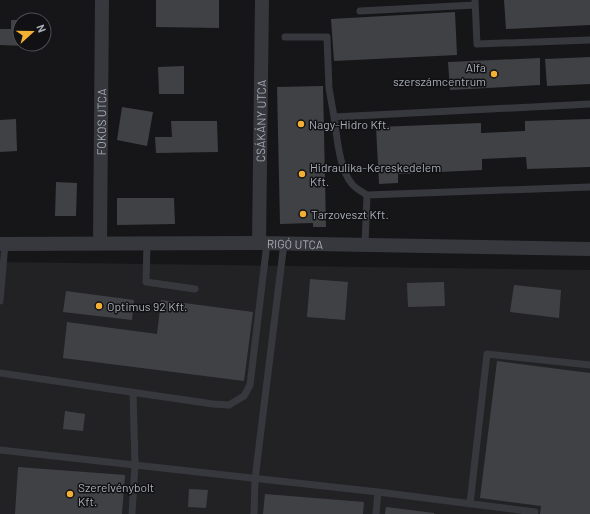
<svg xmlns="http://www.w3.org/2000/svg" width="590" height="514" font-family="Barlow,sans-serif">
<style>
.built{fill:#222225}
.building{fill:#404145}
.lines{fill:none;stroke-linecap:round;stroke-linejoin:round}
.service{stroke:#37383d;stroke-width:7}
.minor{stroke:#37383d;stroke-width:14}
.poi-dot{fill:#f2b134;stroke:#111113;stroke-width:1.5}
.labels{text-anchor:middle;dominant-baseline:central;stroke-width:3;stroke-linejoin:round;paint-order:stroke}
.poi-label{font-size:12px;fill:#a8adb8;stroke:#111113;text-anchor:start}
.street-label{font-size:12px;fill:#a8adb8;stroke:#111113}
</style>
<rect width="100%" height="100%" fill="#161618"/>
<!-- built -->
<path class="built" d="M0 262 590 270V514H0Z"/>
<!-- building -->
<path class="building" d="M156 0H219V28L156 27Z
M504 0H590V25L506 29Z
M455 12 457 55 334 61 331 19Z
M11 20H20V44H24V46L0 45V29H11Z
M590 57V84L547 86 545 59Z
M540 58V85L450 90 448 62Z
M184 66V94H159L158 67Z
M323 86 326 227H313V223L280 224 277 87Z
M122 107 153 112 147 146 117 140Z
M16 119 17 151 0 152V120Z
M590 119V167L527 169 526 157 482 159V170L398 174V183L379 184 376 127 481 123V133L525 131V121Z
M171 121H217L218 152 156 153 155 137H172Z
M56 182 77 183 76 216H55Z
M117 198H174L175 224 117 225Z
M310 279 348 282 345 320 307 317Z
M444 282 445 306 408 307 407 283Z
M514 285 561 290 559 318 510 312Z
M66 291 134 300 132 320 63 312Z
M161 300 253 312 244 381 63 358 67 322 157 334Z
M497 361 590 373V514H540L541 506 480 498Z
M65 411 85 414 83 431 63 429Z
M18 467 125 475 122 514H15Z
M189 489 208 490 206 508 188 507Z
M265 494 364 502 363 514H263Z
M386 507 434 513V514H385Z"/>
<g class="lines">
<!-- service -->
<path class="service" d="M475 0 477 44 590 40
M360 11 475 5
M285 37H327L329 88 334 117
M590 104 334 117C337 136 339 169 352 184 355 188 362 192 367 195L590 187
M147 243 146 282 195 289
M365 245 367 195
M0 301 5 244
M0 373 213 404 229 405 244 396 250 385 267 243
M0 450 378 492 376 514
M378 492 535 512
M470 504 487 354 590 365
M132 514 135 465 133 392
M254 514 255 479 284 243"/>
<!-- minor -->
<g class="minor">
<path id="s1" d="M100 243 102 0"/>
<path id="s2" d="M259 243 262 0"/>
<path id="s3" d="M0 244 259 243 590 249"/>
</g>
</g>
<!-- markers -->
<g class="poi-dot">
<circle cx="494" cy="74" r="4"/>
<circle cx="301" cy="124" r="4"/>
<circle cx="302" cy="174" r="4"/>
<circle cx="303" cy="214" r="4"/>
<circle cx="99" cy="306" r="4"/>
<circle cx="70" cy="494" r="4"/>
</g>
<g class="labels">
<!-- poi labels -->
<g class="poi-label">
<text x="486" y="67" text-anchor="end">Alfa<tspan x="486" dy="14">szerszámcentrum</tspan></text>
<text x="309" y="124">Nagy-Hidro Kft.</text>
<text x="310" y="167">Hidraulika-Kereskedelem<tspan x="310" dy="14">Kft.</tspan></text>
<text x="311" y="214">Tarzoveszt Kft.</text>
<text x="107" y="306">Optimus 92 Kft.</text>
<text x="78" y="487">Szerelvénybolt<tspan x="78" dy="14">Kft.</tspan></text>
</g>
<!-- street labels -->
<g class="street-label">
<text stroke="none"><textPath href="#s2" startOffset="122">CSÁKÁNY UTCA</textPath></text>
<text stroke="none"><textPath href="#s1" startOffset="121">FOKOS UTCA</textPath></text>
<text stroke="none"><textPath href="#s3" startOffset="295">RIGÓ UTCA</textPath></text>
</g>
</g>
<!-- north arrow -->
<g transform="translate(32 32) rotate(69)"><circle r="19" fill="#111113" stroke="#4d4f55"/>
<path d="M0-3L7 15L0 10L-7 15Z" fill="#f2b134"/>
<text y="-6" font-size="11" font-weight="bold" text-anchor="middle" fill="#a8adb8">N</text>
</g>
</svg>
